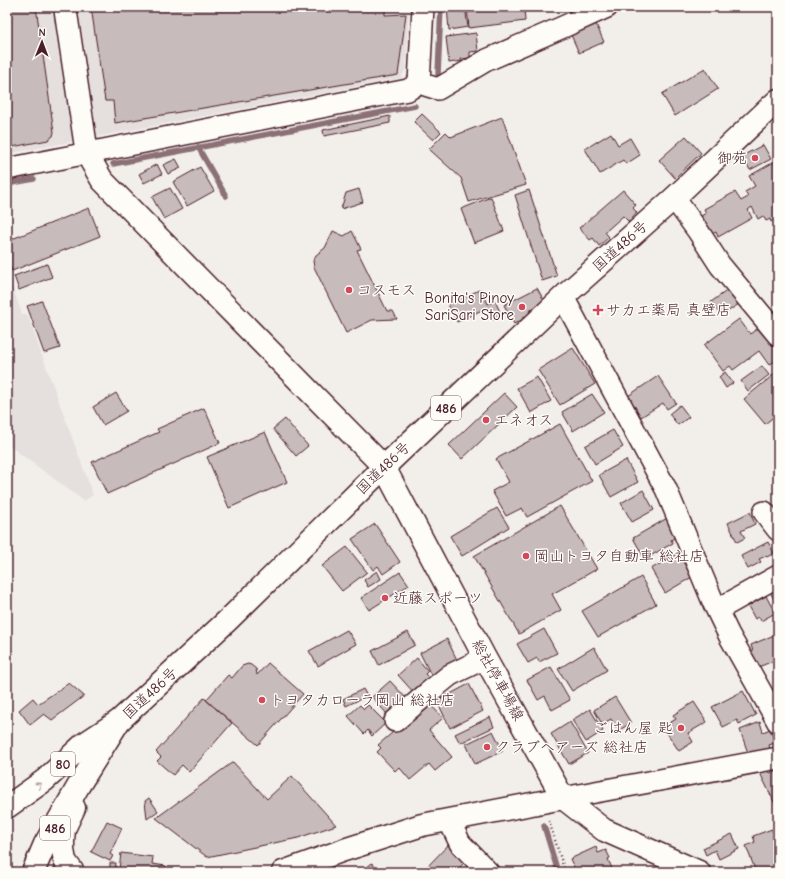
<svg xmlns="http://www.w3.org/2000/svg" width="785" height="879" font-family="'Comic Neue','Klee One',sans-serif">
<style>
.built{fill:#e5dfdd}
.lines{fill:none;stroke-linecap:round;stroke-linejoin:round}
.stream{stroke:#8b6f75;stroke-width:5.5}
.building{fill:#c8bbbb;stroke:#4a1f2b}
.street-casing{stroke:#4a1f2b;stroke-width:24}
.secondary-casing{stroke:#4a1f2b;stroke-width:25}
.primary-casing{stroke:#4a1f2b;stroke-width:25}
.highway-casing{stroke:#4a1f2b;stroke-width:25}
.path{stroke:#4a1f2b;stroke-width:2.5;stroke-dasharray:1 3;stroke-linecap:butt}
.street{stroke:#fdfcf7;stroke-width:21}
.secondary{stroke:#fdfcf7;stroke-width:22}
.primary{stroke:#fdfcf7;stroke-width:22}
.highway{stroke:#fdfcf7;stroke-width:22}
.oneway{stroke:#ac999b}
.poi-dot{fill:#d1495b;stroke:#fdfcf7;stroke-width:1.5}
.labels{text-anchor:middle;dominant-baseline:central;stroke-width:3;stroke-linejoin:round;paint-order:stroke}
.shield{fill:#fdfcf7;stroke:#806168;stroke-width:1}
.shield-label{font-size:14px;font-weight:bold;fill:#4a1f2b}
.poi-label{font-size:15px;fill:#4a1f2b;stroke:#fdfcf7;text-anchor:start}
.street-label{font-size:15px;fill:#4a1f2b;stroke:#fdfcf7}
</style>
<rect width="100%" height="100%" fill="#f2efeb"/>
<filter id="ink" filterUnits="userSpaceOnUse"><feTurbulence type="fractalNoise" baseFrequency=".025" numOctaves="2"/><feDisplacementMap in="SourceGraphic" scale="8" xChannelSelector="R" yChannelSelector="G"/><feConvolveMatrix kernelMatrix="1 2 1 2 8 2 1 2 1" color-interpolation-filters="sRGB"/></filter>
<g filter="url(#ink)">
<!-- built -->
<path class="built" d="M7 7H409L406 69 401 78 7 154Z
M7 273 22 314H27L93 495 84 501 7 444Z"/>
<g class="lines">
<!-- stream -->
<path class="stream" d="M438 74 441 7
M198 147 226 196
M113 164 415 106
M7 184 34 179
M544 826 558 872"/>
</g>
<!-- building -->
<path class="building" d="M7 7H36L54 132 53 136 48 140 7 148Z
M91 7H385V15L406 14 398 75 115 123 113 101H105Z
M447 7H465L468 27 449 30Z
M467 7H524L525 21 469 28Z
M596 24 604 42 579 53 571 35Z
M476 33 478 51 470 52V58L461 59 462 61 449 63 446 37Z
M705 68 718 89 675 116 662 94Z
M422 114 441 132 433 140 414 122Z
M390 116V123L324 136 323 130Z
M502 117 526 185 469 202 461 178 429 149 446 132 451 137Z
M611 133 618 145 630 138 640 155 626 164 623 160 600 174 585 149Z
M686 136 701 153 675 178 659 160Z
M763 145 771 159 750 170 742 156Z
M176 159 181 168 168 174 163 165Z
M774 162 778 170V218L771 222 770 219 766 221 763 216 758 219 752 207 748 210 752 218 718 237 716 232 712 234 701 216 706 213 704 209 735 192 741 201 748 197 745 192 755 186 749 176Z
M157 164 162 174 144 183 139 174Z
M200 167 214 191 187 206 173 182Z
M170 188 182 209 164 219 152 197Z
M359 189 363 202 341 209 346 193Z
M529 190 557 276 542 281 515 195Z
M623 190 636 205 633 208 637 213 628 221 623 216 605 232 609 237 599 246 593 238 590 240 579 228Z
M491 197 504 231 474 243 461 209Z
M89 208 100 236 12 271 7 259V241Z
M333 231 344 236 352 231 361 249 357 250 387 311H393L397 319 372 320 346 333 314 267 313 261 316 255 325 248Z
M47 264 52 277 19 290 14 276Z
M732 287 742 302 721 316 711 302Z
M537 288 545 302 529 311 531 315 514 324 504 305Z
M481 289 488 304 495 301 502 316 492 320 486 308 457 322 448 305Z
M42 301 60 348 44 353 27 306Z
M778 308V328L769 314Z
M739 319 750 334 762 325 778 346V359L769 365 759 351 733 370 730 366 723 371 704 345Z
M573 348 595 384 560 405 538 370Z
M762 366 769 375 748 391 741 381Z
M778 371V413L765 424 744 399Z
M725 372 733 383 726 388 719 377Z
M658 376 676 403 667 409 663 403 641 417 628 396Z
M537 377 551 401 531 413 517 388Z
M116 393 127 411 103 425 93 407Z
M504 393 517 407 462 459 449 445Z
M592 394 604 412 573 431 562 412Z
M680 405 689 417 678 425 669 414Z
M204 408 220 443 107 494 92 462 159 432 157 429Z
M285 419 308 446 296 456 273 429Z
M560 424 592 481 527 517 522 508 506 516 492 491 509 482 496 459Z
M613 430 623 447 595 464 585 446Z
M265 432 287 482 229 508 207 457Z
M626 460 638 482 611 497 599 475Z
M643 490 654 510 632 522 621 503Z
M560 506 597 569 552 594 561 610 519 634 474 556Z
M497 508 509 527 462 556 450 536Z
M750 512 755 524 741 531 745 538 737 542 728 523Z
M669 517 679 535 671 540 673 543 645 559 633 538Z
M375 524 400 562 383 574 378 566 373 570 352 539Z
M768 542 774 553 767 557 766 556 759 559 761 562 748 569 741 556Z
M347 547 367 572 342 591 322 566Z
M678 553 692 577 665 593 651 569Z
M377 571 381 579 368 587 364 580Z
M400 572 409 585 369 610 361 598Z
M641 577 656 604 598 637 582 611Z
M778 587V606L770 592Z
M766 596 775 613 761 621 759 617 755 619 748 606Z
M544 629 557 653 539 662 537 658 528 663 517 644Z
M347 630 356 644 318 666 309 651Z
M408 632 415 645 379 665 372 651Z
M774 635 778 644V659L756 668 750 652 753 651 751 645Z
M447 639 457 660 433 679 420 653Z
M594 647 607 670 572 691 558 669Z
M417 658 428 671 425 674 431 680 415 694 398 675Z
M268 663 303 694 258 745 206 700 228 675 232 678 242 666 248 664 251 665 256 669 257 675Z
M551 667 570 700 552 710 545 696 538 700 527 680Z
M390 681 407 699 388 715 372 697Z
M69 683 84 696 52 720 44 714 30 725 19 710 33 698 38 704Z
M469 684 483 711 450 728 437 701Z
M363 689 367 696 346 706 343 699Z
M743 691 756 715 739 724 737 720 723 727 712 707Z
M615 697 631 723 618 731 611 719 602 724 594 710Z
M204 698 232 723 189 772 182 765 173 775 157 761 161 757 156 752Z
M428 702 443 718 429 730 452 757 435 771 429 764 410 780 399 767 395 771 377 752 381 748 378 745Z
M694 702 707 722 688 733 693 742 679 751 663 727 676 719 673 715Z
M360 705 364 709 368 705 386 723 372 736 368 730 364 734 348 716Z
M590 709 603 731 586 742 572 720Z
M490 717 494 727 460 743 455 734Z
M570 722 588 753 569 764 551 734Z
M760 722 763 732 770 729 775 743 769 745 770 748 749 756 740 730Z
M493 731 503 751 475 764 466 744Z
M233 762 267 799 292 776 336 825 298 838 207 857 156 818Z
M768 769 770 773 778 769V810L760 773Z
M149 798 158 811 147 819 145 801Z
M107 821 122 828 110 854 113 856 110 861 91 852Z
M772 829 774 835 778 833V865L761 872H756L746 846 755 842 753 836Z
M732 834 739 849 719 859 715 850 706 855 703 848Z
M450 843 467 860 457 870 455 868 451 871 452 872H430L426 868Z
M596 847 598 853 606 850 610 858 608 859 613 871 611 872H576L570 859Z
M121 853 153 857 152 864 166 866V872H139L119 870Z
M110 863H116L115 870H110Z
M372 863 379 872H361Z"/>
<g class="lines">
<defs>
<path id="street" d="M419 83 438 89 487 60 563 27 607 7
M419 83 423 7
M7 169 408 90 419 83
M674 198 698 231 720 265 778 335
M563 297 666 489 714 604 729 635 778 722
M764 512 778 530
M717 610 778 576
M395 721 429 692 450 675 485 658
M563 798 778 758
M449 820 460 843 488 872"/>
<path id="secondary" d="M65 7 87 154 102 180 384 467 485 658 563 798 604 830 699 872
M73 872 65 861 63 850V840L64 829 74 808
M283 872 344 850 422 825 563 798"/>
<path id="primary" d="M7 807 45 780 84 744 119 721"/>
<path id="highway" d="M33 872 45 844 79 785 119 721 228 620 384 467 563 297 674 198 778 100"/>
</defs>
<!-- street casing -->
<use href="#street" class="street-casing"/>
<!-- secondary casing -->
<use href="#secondary" class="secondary-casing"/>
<!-- primary casing -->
<use href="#primary" class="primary-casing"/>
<!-- highway casing -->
<use href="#highway" class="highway-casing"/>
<!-- path -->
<path class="path" d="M549 821 565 872"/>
<!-- street -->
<use href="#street" class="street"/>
<!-- secondary -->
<use href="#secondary" class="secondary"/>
<!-- primary -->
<use href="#primary" class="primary"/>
<!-- highway -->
<use href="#highway" class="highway"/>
</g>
<!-- one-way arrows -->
<defs><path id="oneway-chevron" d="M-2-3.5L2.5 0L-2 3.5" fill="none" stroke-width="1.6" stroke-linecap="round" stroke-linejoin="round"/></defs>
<use class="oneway" href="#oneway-chevron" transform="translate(39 785) rotate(-36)"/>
</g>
<!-- markers -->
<g class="poi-dot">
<circle cx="755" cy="158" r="4"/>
<circle cx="349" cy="290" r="4"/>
<circle cx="522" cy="307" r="4"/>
<path d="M596 304h4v4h4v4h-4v4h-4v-4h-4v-4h4z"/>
<circle cx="486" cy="420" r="4"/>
<circle cx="526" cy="556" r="4"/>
<circle cx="385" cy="598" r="4"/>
<circle cx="262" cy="700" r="4"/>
<circle cx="681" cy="728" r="4"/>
<circle cx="487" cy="747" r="4"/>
</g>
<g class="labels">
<!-- shield labels -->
<g class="shield">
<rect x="431" y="396" width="30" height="24" rx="3"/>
<rect x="51" y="752" width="24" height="24" rx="3"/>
<rect x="40" y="816" width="30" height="24" rx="3"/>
</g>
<g class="shield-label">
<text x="446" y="408">486</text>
<text x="63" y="764">80</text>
<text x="55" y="828">486</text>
</g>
<!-- poi labels -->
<g class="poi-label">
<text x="747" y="158" text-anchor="end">御苑</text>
<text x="357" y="290">コスモス</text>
<text x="514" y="298" text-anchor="end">Bonita's Pinoy<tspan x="514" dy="17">SariSari Store</tspan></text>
<text x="606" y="310">サカエ薬局 真壁店</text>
<text x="494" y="420">エネオス</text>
<text x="534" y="556">岡山トヨタ自動車 総社店</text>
<text x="393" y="598">近藤スポーツ</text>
<text x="270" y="700">トヨタカローラ岡山 総社店</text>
<text x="673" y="728" text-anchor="end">ごはん屋 匙</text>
<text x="495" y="747">クラブヘアーズ 総社店</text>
</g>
<!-- street labels -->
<g class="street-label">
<text transform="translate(620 246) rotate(-42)">国道486号</text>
<text transform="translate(383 468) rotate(-44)">国道486号</text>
<text transform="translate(498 680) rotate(61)">総社停車場線</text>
<text transform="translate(150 693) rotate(-43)">国道486号</text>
</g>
</g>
<!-- margin -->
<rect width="785" height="879" fill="none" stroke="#fdfcf7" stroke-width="24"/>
<rect x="12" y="12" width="761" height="855" fill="none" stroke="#4a1f2b" stroke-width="1.5" filter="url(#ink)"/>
<!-- north arrow -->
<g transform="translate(42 42) rotate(1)" stroke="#fdfcf7" stroke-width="3" paint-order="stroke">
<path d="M0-3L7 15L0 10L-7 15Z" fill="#4a1f2b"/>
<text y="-6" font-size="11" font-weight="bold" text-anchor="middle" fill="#4a1f2b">N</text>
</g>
</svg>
